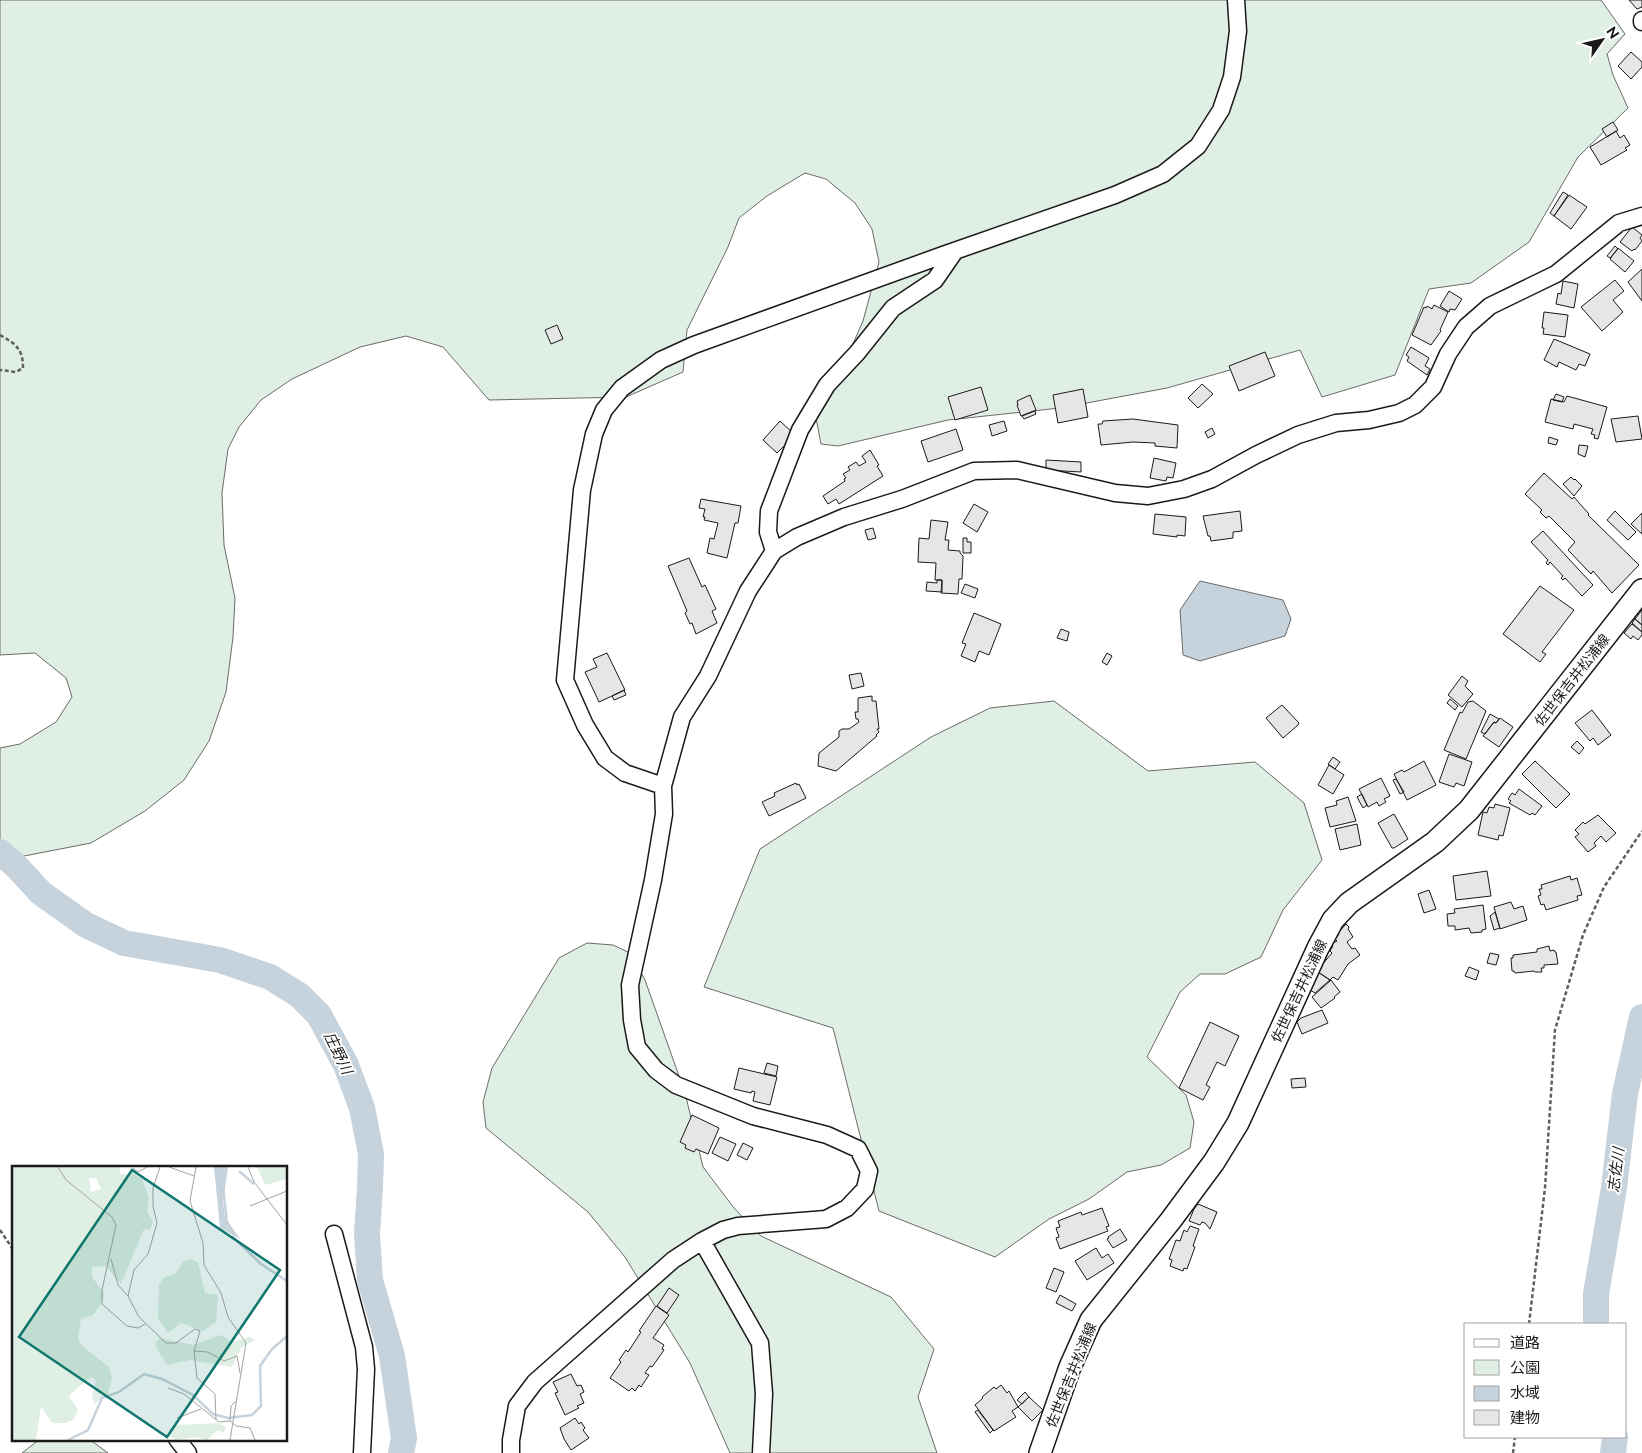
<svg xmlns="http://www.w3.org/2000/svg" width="1642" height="1453" font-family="Raleway,'Noto Sans JP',sans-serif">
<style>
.green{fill:#e0efe3;stroke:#6a6a6a}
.water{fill:#c6d2dc;stroke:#6a6a6a}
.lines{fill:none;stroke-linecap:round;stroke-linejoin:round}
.river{stroke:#c6d2dc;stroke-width:26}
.building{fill:#e6e6e6;stroke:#1a1a1a}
.minor-casing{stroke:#1a1a1a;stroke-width:19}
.major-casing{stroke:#1a1a1a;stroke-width:24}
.path{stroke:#5f5f5f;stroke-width:2.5;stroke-dasharray:4 2.5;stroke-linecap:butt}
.minor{stroke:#fff;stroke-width:16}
.major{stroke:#fff;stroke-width:21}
.labels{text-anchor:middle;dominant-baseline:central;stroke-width:4;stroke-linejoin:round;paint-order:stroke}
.street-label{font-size:14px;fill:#1a1a1a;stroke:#fff}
.water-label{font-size:15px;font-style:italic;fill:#1a1a1a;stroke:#fff}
.inset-river{fill:none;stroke:#c6d2dc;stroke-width:2.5}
.inset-road{fill:none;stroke:#a3a3a3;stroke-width:1}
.view{fill:#0f766e;fill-opacity:0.15;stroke:#0f766e;stroke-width:2.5}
.inset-edge{fill:none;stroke:#1a1a1a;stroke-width:2.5}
</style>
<rect width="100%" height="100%" fill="#fff"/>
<!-- green -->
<path class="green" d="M0 0H1601L1625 34 1607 54 1613 75 1628 108 1578 157 1529 242 1471 283 1429 289 1395 375 1322 397 1300 350 1167 388 1060 408 948 420 838 446 821 444 816 418 844 364 863 321 879 262 872 229 855 203 826 179 805 173 767 196 739 218 728 247 687 330 683 372 626 397 489 400 443 347 406 336 360 347 292 379 261 400 239 427 228 449 222 493 224 545 235 598 233 637 226 692 209 741 184 780 145 811 91 843 19 857 0 855V748L20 744 56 722 72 697 66 678 35 653 0 655Z
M1054 701 1148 771 1255 762 1304 803 1322 860 1283 910 1261 957 1225 974H1200L1180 992 1147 1057 1186 1095 1194 1122 1190 1148 1161 1165 1127 1172 1089 1199 1049 1219 995 1257 879 1211 833 1028 704 987 760 849 931 737 990 708Z
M587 943 613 945 630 953 645 980 685 1093 703 1167 734 1208 761 1236 891 1297 934 1349 918 1397 937 1453H730L690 1363 625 1257 588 1212 486 1128 483 1102 492 1068 559 958Z
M40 1439H89L108 1453H22Z"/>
<!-- water -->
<path class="water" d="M1200 581 1283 600 1291 619 1285 636 1200 661 1183 655 1180 610Z"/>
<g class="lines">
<!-- river -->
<path class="river" d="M0 852 17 867 41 893 86 925 124 943 220 960 270 977 299 995 319 1015 346 1065 362 1108 371 1154 370 1188 367 1233 370 1280 392 1356 404 1438 401 1453
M1596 1324V1294L1614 1188 1625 1094 1642 1017
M1613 1453 1615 1437"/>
</g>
<!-- building -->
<path class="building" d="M1629 0H1642V7L1637 9Z
M1631 52 1642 62V67L1631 79 1618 66Z
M1613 122 1618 130 1607 137 1602 129Z
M1616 131 1620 138 1624 135 1630 145 1625 148 1627 150 1601 165 1590 147Z
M1563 192 1568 195 1554 216 1550 213Z
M1569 195 1587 207 1571 229 1554 216Z
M1632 227 1642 235 1640 238 1642 241 1635 250 1634 249 1632 251 1620 242Z
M1615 246 1618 249 1610 258 1607 256Z
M1618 248 1634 261 1625 272 1610 259Z
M1642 269V301L1628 282Z
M1615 280 1624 291 1613 300 1623 312 1602 331 1581 307Z
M1563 281 1578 284 1574 308 1556 304 1558 293 1561 294Z
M1449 291 1462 299 1455 310 1450 309 1449 312 1440 306Z
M1434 305 1448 312 1440 330 1441 331 1431 345 1412 335 1424 307 1426 308 1427 306 1432 309Z
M1544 312 1568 315 1565 337 1543 334 1544 328H1542Z
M557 325 563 339 551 344 545 330Z
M1554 339 1590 354 1585 366 1579 364 1576 370 1559 362 1557 367 1544 360Z
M1411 347 1429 358 1425 366 1430 369 1427 375 1407 361 1409 357 1406 355Z
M1265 352 1275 376 1239 391 1229 366Z
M1202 384 1213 394 1198 408 1188 398Z
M981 387 988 410 955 420 948 397Z
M1083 389 1088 417 1058 423 1053 395Z
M1556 394 1564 397 1562 402 1553 400Z
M1030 395 1036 410 1021 416 1017 405H1018L1017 401Z
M1567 396 1607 407 1598 439 1594 438 1595 435 1591 434 1593 429 1574 424 1573 429 1545 422 1551 399 1564 402Z
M1035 411 1036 414 1024 419 1022 416Z
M1638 416 1642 439 1616 442 1611 419Z
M1133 419 1178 425 1177 448 1155 446V443L1133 442 1101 445 1098 424H1102L1103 421Z
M780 421 795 435 777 453 763 440Z
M1004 421 1007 431 992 436 989 425Z
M1212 428 1215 434 1208 438 1205 432Z
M956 429 963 450 928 462 921 441Z
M1549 437 1558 440 1556 445 1548 443Z
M1579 445 1588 446 1585 457 1578 454Z
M870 450 879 465 877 466 883 476 839 504 836 499 828 504 823 496 845 481 844 479 846 478 843 474 850 470 848 467 856 462 859 466 866 462 862 456Z
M1154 458 1176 463 1173 478 1167 477 1166 481 1150 478Z
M1046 460 1081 462V472L1046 470Z
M1544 473 1572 499 1574 497 1580 504 1589 514 1588 515 1639 565 1612 593 1593 571 1591 574 1568 550 1575 542 1549 516 1546 518 1540 512 1542 510 1525 494Z
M1571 477 1574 480 1575 479 1582 486 1574 496 1563 484Z
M701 499 741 506 738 523H735L727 558 707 553 710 538 714 539 718 523 704 520 705 517H703L705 509 699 508Z
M974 504 988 512 977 532 963 523Z
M1240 511 1242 531 1233 532V538L1211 541 1210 536H1208L1203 516Z
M1615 511 1636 532 1628 540 1607 520Z
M1642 513V534L1631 524Z
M1155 514 1186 517 1185 536 1177 535V537L1153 534Z
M931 520 948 522 945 540H949L948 550 960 551V553L963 556 962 579H959L958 594 941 593 942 580H935L936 563 918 562 919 538 929 539Z
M873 528 876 538 868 540 865 530Z
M1543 531 1593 585 1582 596 1565 578 1563 580 1561 578 1563 576 1550 562 1548 565 1546 563 1548 560 1531 542Z
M963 538H967V542H971V553H963Z
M689 558 702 587 705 585 716 609 712 611 717 623 696 634 692 623 690 624 685 613 687 611 668 566Z
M937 580H942V592L926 591 927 582 937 583Z
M965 584 978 589 975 598 961 593Z
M1540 586 1574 610 1542 652 1546 654 1540 662 1503 634Z
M1642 610V625L1635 619Z
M974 613 1001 624 989 655 979 651 975 662 961 656 966 644 962 643Z
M1635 619 1642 625V632L1632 623Z
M1632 624 1642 632V635L1638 640 1633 636 1631 639 1624 633Z
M1061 629 1069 632 1067 641 1057 638Z
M607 653 625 690 599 702 585 672 597 667 593 659Z
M1107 653 1112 656 1107 665 1102 662Z
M861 673 864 686 852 689 849 675Z
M1462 676 1468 681 1465 686 1473 694 1462 707 1448 695Z
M624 690 626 695 614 700 612 696Z
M872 696V701H876L879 729H877L879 732 876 735 877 736 836 771 818 766 819 753 839 737V731L842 729H849L859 722 858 719H856L855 712H858V698Z
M1450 699 1458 706 1455 710 1447 703Z
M1473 701 1486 711 1466 759 1444 750 1460 712 1462 713 1468 702Z
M1282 705 1299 723 1298 725 1283 738 1266 718Z
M1592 710 1611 735 1598 745 1593 738 1590 741 1575 723Z
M1490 714 1499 719 1496 723 1494 722 1485 734 1481 732Z
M1500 718 1513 727 1499 747 1483 736 1494 722 1496 723Z
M1577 741 1584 748 1579 754 1571 747Z
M1449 754 1472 762 1464 786 1456 783 1454 787 1439 782Z
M1333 757 1340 762 1335 769 1328 764Z
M1424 761 1436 785 1407 800 1394 774 1402 770 1404 772Z
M1535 761 1570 794 1556 808 1522 774Z
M1329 765 1344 775 1333 794 1318 785Z
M1381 778 1390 796 1384 799 1386 802 1379 806 1377 802 1368 807 1359 789Z
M1396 779 1404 792 1400 794 1393 780Z
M796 783 797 785 799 784 806 798 769 816 762 802 775 796 774 793Z
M1519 789 1542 806 1535 815 1532 813 1530 815 1509 803 1511 801 1508 799 1512 793 1515 795Z
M1362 794 1367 805 1363 808 1357 797Z
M1348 797 1356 821 1330 827 1325 808 1337 805 1336 801Z
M1495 804 1510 808 1503 836 1499 835 1498 840 1478 835 1483 812 1487 813 1489 807 1494 808Z
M1394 814 1408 839 1394 848H1392L1378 823Z
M1598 815 1616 833 1606 842 1601 836 1594 843 1596 846 1588 852 1575 837 1579 834 1575 830 1583 822 1585 824Z
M1357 824 1361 845 1340 850 1335 829Z
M1487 871 1491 896 1456 900 1453 876Z
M1570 876 1571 880 1577 878 1582 895 1577 896 1578 900 1546 910 1544 904 1541 905 1538 896 1541 895 1539 889H1542L1541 885Z
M1429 890 1436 909 1424 913 1418 894Z
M1511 902 1514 909 1523 906 1527 920 1500 929 1494 907Z
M1483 905 1486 929 1482 930V932L1471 933 1469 928 1455 930V926H1448L1447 914 1455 913 1454 909Z
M1495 912 1500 928 1494 930 1490 916Z
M1346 924 1349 927 1348 929 1353 937 1347 942 1352 949 1355 948 1360 955 1348 964 1338 980 1333 977 1330 980 1318 972 1322 967 1321 966 1332 953 1330 951 1333 946 1331 944 1337 941 1335 939 1339 934 1338 933Z
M1549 946 1550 951 1554 950 1555 952H1556L1558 964 1544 965V968H1541L1542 972H1535L1534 971 1515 973 1514 971H1512L1511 958H1513V955L1537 952V949Z
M1490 953 1499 955 1496 965 1487 963Z
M1469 967 1479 971 1476 980 1465 976Z
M1318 972 1330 980 1315 993 1310 990Z
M1331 980 1340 992 1334 997 1335 998 1321 1008 1312 997Z
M1322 1010 1328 1023 1302 1034 1297 1022 1301 1018Z
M1210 1022 1239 1036 1225 1066 1217 1062 1206 1085 1210 1087 1203 1100 1179 1088Z
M767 1063 778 1066 776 1076 764 1073Z
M739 1068 777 1077 770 1105 753 1101 755 1092 752 1091 751 1093 734 1089Z
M1305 1078 1306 1087 1292 1088 1291 1079Z
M692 1115 719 1128 708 1154 696 1149 694 1152 685 1148 686 1145 680 1142Z
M720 1137 736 1144 728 1161 712 1153Z
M743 1143 753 1148 747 1160 737 1155Z
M1198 1204 1217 1212 1210 1229 1205 1223 1202 1222 1200 1225 1189 1221 1194 1209Z
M1102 1208 1109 1226 1106 1227 1108 1231 1060 1249 1056 1238 1059 1237 1056 1228 1060 1227 1058 1221 1081 1212 1082 1215Z
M1190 1226 1199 1229 1193 1246 1195 1247 1187 1269 1184 1268 1183 1271 1170 1266 1172 1260 1169 1259 1176 1240 1180 1241 1184 1230 1187 1232Z
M1120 1229 1127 1240 1113 1248 1107 1239 1109 1238 1108 1237Z
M1096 1248 1102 1258 1108 1254 1114 1263 1087 1280 1075 1261Z
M1054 1268 1064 1272 1056 1292 1046 1288Z
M669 1288 679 1295 667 1313 657 1306Z
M1060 1295 1076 1304 1072 1311 1056 1303Z
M656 1306 669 1315 653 1338 664 1345 662 1349 664 1350 652 1367 650 1366 645 1373 649 1375 641 1387 639 1385 635 1391 632 1388 629 1391 610 1378 621 1362 619 1360 626 1350 628 1352 641 1332 639 1331Z
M571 1374 577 1386 581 1385 584 1392 580 1394 584 1403 577 1406 579 1408 565 1415 555 1393 558 1392 553 1382Z
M1001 1385 1007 1393 1009 1391 1018 1407 1012 1411 1016 1417 994 1431 975 1405 983 1398 982 1397 994 1387 996 1389Z
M1025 1392 1029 1397 1022 1404 1017 1400Z
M1029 1397 1043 1410 1032 1421 1018 1407Z
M978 1410 993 1430 990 1433 975 1412Z
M575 1418 579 1424 581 1422 585 1428 583 1430 589 1438 571 1450 564 1439 560 1428Z"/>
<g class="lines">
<defs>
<path id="minor" d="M1642 20V22
M774 551 768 532 769 511 800 430 827 385 857 353 893 308 935 280 955 251
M663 786 625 773 605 758 585 725 565 680 582 490 594 434 604 410 622 388 661 360 694 345 943 255 1115 195 1163 174 1198 146 1221 110 1232 77 1238 31 1236 0
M334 1234 364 1347 366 1369 362 1453
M702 1241 760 1343 764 1394 761 1453
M177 1439 188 1453
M511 1453V1440L517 1406 535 1382 673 1260 702 1241 723 1230 738 1226 826 1219 847 1208 865 1189 869 1171 858 1149 827 1135 753 1116 676 1085 656 1070 637 1047 632 1020 630 985 653 880 664 814 663 786 682 717 708 676 748 591 774 551 797 537 844 517 902 499 974 471 1017 470 1115 493 1148 496 1184 489 1212 479 1256 455 1298 435 1336 423 1369 420 1399 413 1415 405 1433 387 1448 354 1466 327 1490 306 1556 274 1619 223 1642 216"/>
<path id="major" d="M1040 1453 1070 1367 1091 1320 1171 1220 1214 1162 1238 1123 1318 948 1333 920 1349 903 1435 842 1469 810 1642 590"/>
</defs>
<!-- minor casing -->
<use href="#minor" class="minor-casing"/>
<!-- major casing -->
<use href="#major" class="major-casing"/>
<!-- path -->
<path class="path" d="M0 335C16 344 23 349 23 368L16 372 0 370
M0 1230 14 1251
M1529 1324 1545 1188 1555 1030 1583 935 1604 887 1642 831
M1513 1453 1515 1437"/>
<!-- minor -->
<use href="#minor" class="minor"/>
<!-- major -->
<use href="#major" class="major"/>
</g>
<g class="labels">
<!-- street labels -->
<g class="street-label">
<text transform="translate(1572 680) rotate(-52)">佐世保吉井松浦線</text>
<text transform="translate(1299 991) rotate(-65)">佐世保吉井松浦線</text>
<text transform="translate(1071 1375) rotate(-68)">佐世保吉井松浦線</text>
</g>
<!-- water labels -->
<g class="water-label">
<text transform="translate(338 1053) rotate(64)">庄野川</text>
<text transform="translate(1616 1170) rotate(-83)">志佐川</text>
</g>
</g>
<!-- overview -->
<g transform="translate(12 1166)">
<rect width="275" height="275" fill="#fff"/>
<path d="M0 1H108V8H122L130 13 137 32 135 46 141 55 138 64 132 63 109 118 94 100 80 101V111L92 127 91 135 81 149 69 153 66 172 69 179 97 201 100 212 96 228 83 238 80 229 84 215 81 211 76 213 57 230 66 244 62 253 54 257H40L29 240 24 274H0ZM77 12H84L89 23 79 26ZM245 1H273L275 13 253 19ZM178 93 186 96 193 127 206 129 204 156 191 165 169 157 156 167 146 152 147 119 151 112 164 107 171 96ZM209 169 221 176 237 171 243 174 229 182 220 201 178 194 155 199 143 180 147 172 181 179ZM207 257 214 262 211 267 206 264 195 274 183 271 164 274 157 269V263L164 259Z" fill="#e0efe3" fill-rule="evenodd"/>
<path d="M202 1H216L211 36 213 51 228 73 208 62Z" fill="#c6d2dc"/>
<path class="inset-river" d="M227 5 242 18M211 21 215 57M220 70 249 98 275 115M56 274 76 264 90 232 107 226 132 208 150 213 181 229 201 248 216 252 240 249 249 240 248 200 260 183 275 170"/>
<path class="inset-road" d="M46 1 54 14 100 51 104 59 90 124V138L115 160 126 162 133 158M148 1 141 22V40L145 57 136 88 122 104 116 130 127 151 154 177H164L183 163 188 165 182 185 185 212 203 228 204 254M157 1 182 10M184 1 178 35 191 77 192 99 209 127 216 151 234 177 218 274M236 1 242 16 275 59M121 2 126 6 135 1M238 40 275 25M99 93 106 119 116 130M182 185 196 186 212 195 225 190 228 207M156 222 172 228 207 256 218 255M225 234 219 240 218 255 224 260 238 262 243 274M165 252 189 243"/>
<path class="view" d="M120 4 268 104 155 271 7 171Z"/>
<rect width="275" height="275" class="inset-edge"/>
</g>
<!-- legend -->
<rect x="1464" y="1323" width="162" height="115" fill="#ffffff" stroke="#a3a3a3"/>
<rect x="1474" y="1339" width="25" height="8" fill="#ffffff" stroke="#a3a3a3"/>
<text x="1510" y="1348" font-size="15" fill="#1a1a1a">道路</text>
<rect x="1474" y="1360" width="25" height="15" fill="#e0efe3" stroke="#a3a3a3"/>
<text x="1510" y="1373" font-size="15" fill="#1a1a1a">公園</text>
<rect x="1474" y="1386" width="25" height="15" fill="#c6d2dc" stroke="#a3a3a3"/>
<text x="1510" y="1398" font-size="15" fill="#1a1a1a">水域</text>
<rect x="1474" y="1410" width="25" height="15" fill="#e6e6e6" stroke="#a3a3a3"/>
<text x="1510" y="1423" font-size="15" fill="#1a1a1a">建物</text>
<!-- north arrow -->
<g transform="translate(1602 40) rotate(56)" stroke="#ffffff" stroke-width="4" paint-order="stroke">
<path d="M0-4L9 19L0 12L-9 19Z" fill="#1a1a1a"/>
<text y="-8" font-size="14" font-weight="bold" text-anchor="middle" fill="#1a1a1a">N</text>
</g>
</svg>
